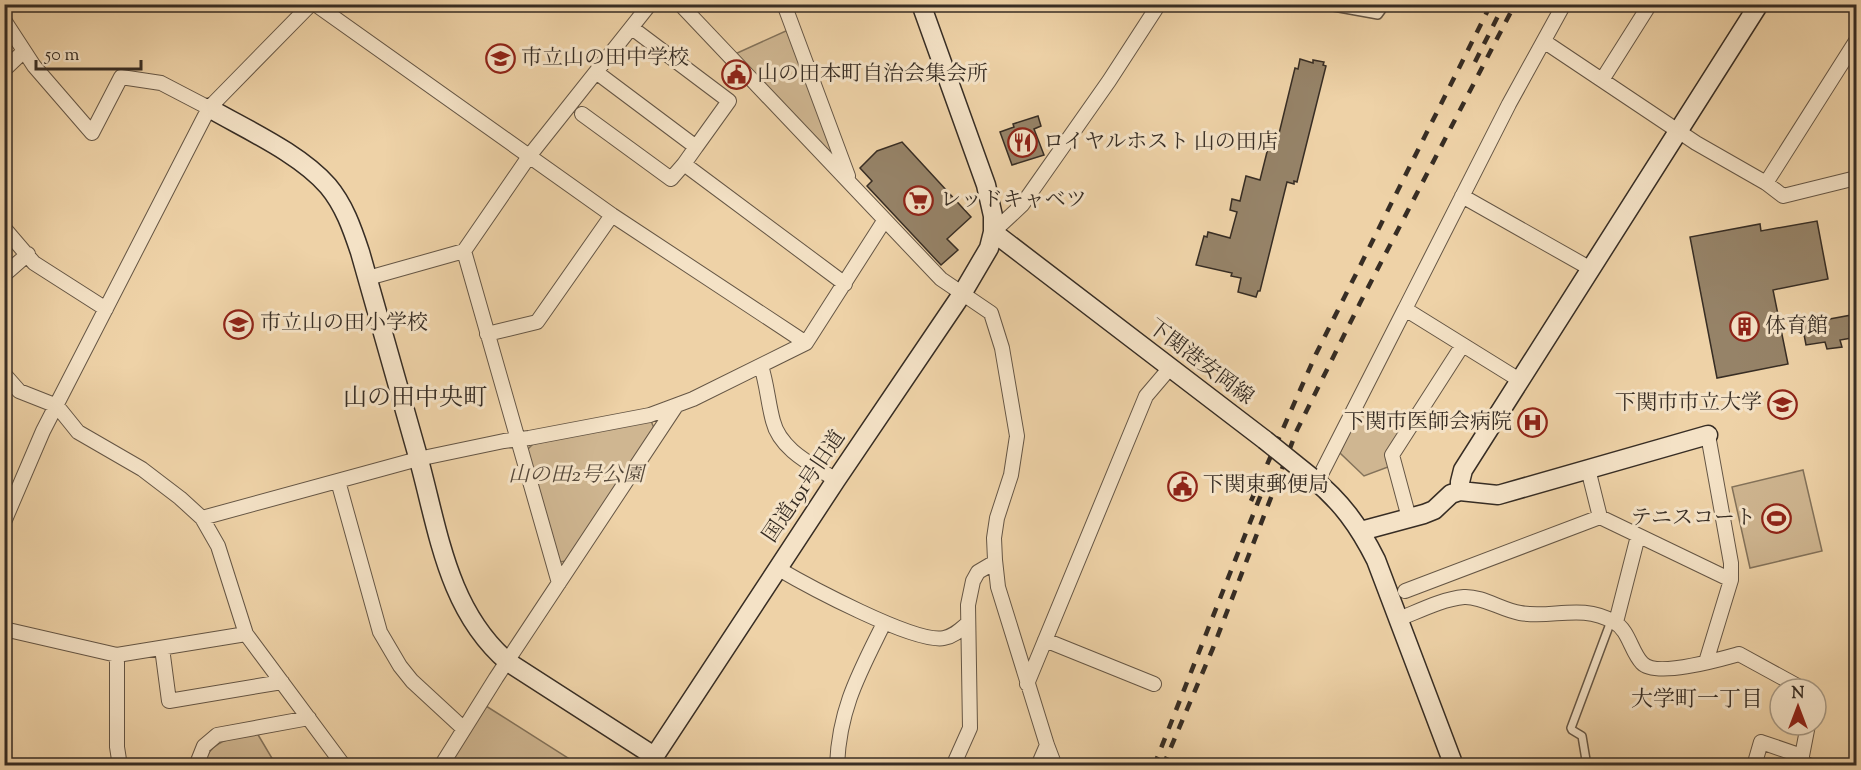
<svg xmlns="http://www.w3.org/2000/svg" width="1861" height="770" font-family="'Sorts Mill Goudy','Noto Serif JP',serif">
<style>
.green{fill:#cfb691;stroke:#83725a;stroke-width:1.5}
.building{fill:#968368;stroke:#372d24;stroke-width:1.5}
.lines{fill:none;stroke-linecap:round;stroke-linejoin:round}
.lane-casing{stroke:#655645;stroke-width:10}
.street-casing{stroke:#655645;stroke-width:16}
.secondary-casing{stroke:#372d24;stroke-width:21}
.lane{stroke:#f4e2c6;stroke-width:7}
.street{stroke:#f4e2c6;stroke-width:14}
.secondary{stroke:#f4e2c6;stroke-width:18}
.rail{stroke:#372d24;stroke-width:4.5;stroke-dasharray:10 10;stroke-linecap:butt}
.secondary-bridge-casing{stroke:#372d24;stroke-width:21;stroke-linecap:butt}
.secondary-bridge{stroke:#f4e2c6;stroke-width:18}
.labels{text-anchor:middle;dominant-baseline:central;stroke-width:6;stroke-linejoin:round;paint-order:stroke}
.poi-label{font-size:21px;fill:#372d24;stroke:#f4e2c6;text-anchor:start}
.street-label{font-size:21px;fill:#372d24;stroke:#f4e2c6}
.park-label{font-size:21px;font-style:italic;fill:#55483a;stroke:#f4e2c6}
.neighbourhood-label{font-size:22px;fill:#372d24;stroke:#f4e2c6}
.quarter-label{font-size:24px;fill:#372d24;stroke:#f4e2c6}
</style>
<rect width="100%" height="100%" fill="#eed2a7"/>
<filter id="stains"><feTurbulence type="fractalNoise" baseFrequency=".00333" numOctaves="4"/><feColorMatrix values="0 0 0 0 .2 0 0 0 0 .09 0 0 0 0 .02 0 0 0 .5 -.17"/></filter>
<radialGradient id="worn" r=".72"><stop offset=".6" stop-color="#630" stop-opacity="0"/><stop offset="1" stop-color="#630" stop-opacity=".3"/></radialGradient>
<!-- green -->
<path class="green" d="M788 30 832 150 829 151 735 54Z
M1358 412 1401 432 1389 452 1388 467 1364 476 1340 453Z
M651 421 654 428 567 561 559 562 527 450 533 444Z
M1803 470 1822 551 1750 568 1732 487Z
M486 706 579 765 447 766Z
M257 733 276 765 202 766C211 738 232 739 257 733Z"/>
<!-- building -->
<path class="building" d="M1300 59 1313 63V60L1324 62 1323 65 1326 66 1297 182 1294 181V184L1287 182 1260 291H1258L1256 297 1238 292 1241 278 1231 276 1232 273 1196 265 1204 236 1207 237 1208 232 1230 238 1237 212 1230 210 1232 199 1240 201 1246 176 1260 180 1268 148 1275 150 1295 68 1298 69Z
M1038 116 1041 126 1034 129 1044 155 1012 165 1000 132 1014 127 1013 124Z
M902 142 971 217 947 239 958 250 941 265 867 186 872 181 860 168 877 151Z
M1817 221 1828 279 1773 290 1788 364 1717 378 1690 237 1760 224 1761 231Z
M1857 314V337L1840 340 1842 347 1827 349 1825 342 1806 345 1802 324Z"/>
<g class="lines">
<defs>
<path id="lane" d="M1253 4H1277
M1317 4 1378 15 1386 4
M1587 766 1582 736 1572 730 1571 728 1611 621"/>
<path id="street" d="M315 4 612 215 806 343
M680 4 941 279 991 313 1002 348 1017 436 1011 475 997 518 994 538 995 560 998 587 1047 745 1055 766
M784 4 848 176
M4 20 34 66 92 133 121 77 161 83 209 108
M1545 42 1696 143 1766 183 1783 196 1856 178
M4 70 24 51
M596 72 696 147 729 101 632 28
M1602 80 1650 4
M582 114 671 179 684 164
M696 147 684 164 845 284
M1766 183 1856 41
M1462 196 1591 269
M4 228 34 263 106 309
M993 232 1022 205 1109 81 1159 4
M4 275 28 254
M368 278 464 251
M487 334 537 322 612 215
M761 366C767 384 768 403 773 421 780 450 813 465 836 480
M4 374 19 391 57 406 78 432 142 469 180 498 202 518 218 546 246 634 344 766
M1521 381 1405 309 1509 104 1564 4
M1588 469 1600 517
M338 481 380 632 400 666 412 681 464 729
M1317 482 1405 309
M202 518 418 459 504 441 529 438 650 415 693 399 806 343 884 221
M1409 518 1392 455 1462 346
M4 522 43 431 209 108 311 4
M777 568C806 585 915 644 944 638 954 636 960 630 967 624
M559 583 464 251 530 155 650 4
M1405 591 1600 517 1731 580
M1399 619C1419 611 1442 599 1464 597 1482 596 1502 610 1520 613 1552 619 1581 603 1614 622 1629 630 1631 652 1642 663 1656 678 1721 659 1739 654L1803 689
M1616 622 1638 536
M4 629 117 655 246 634
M1045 640 1154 684
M162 648 169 701 282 682
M117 655V747L120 766
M1706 662 1731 580V563L1708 435
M1027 684 1146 396 1169 369
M1808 725 1801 761 1810 766
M4 758 6 766
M196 766 204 746 217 735 309 718
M441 766 496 678 676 406
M837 766C839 708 860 672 884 623
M953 766 970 728 968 605 973 581 978 572 995 562
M1038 766 1047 745
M1754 766 1761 742 1802 756"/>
<path id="secondary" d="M209 108C247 130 299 153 328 186 344 205 352 228 360 252 379 319 398 386 417 453 438 527 446 609 508 662L654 756
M993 232 1265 440
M1311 477C1341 501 1359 526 1376 560L1454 766
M1460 491V482L1463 470 1759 4
M1361 531 1424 514 1434 510 1451 494 1460 491 1498 495 1708 435
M648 766 836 480 962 294 989 248 993 232V216L986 185 921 4"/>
</defs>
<!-- lane casing -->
<use href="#lane" class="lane-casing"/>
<!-- street casing -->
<use href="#street" class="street-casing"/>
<!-- secondary casing -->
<use href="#secondary" class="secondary-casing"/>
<!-- lane -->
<use href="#lane" class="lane"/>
<!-- street -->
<use href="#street" class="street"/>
<!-- secondary -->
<use href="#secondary" class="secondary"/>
<!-- rail -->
<path class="rail" d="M1475 62 1504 4
M1251 501 1316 354 1491 4
M1154 766 1262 492
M1163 766 1213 648 1297 430 1360 303 1515 4"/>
<defs>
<path id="secondary-bridge" d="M1265 440 1311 477"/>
</defs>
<!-- secondary-bridge casing -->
<use href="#secondary-bridge" class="secondary-bridge-casing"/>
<!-- secondary-bridge -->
<use href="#secondary-bridge" class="secondary-bridge"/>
</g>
<!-- icons -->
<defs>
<symbol id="school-ring" viewBox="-11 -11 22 22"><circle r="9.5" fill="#f4e2c6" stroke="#8f2418" stroke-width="1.5"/><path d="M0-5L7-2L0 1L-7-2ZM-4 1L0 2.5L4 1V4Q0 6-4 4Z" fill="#8f2418"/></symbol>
<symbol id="civic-ring" viewBox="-11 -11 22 22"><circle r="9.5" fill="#f4e2c6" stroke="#8f2418" stroke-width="1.5"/><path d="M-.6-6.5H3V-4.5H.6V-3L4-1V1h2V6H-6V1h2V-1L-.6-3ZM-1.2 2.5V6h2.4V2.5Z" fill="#8f2418"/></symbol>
<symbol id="restaurant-ring" viewBox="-11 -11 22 22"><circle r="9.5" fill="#f4e2c6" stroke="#8f2418" stroke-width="1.5"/><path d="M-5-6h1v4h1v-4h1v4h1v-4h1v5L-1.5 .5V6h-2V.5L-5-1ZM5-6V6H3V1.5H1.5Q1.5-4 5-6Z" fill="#8f2418"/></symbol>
<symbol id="supermarket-ring" viewBox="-11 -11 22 22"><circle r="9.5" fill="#f4e2c6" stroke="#8f2418" stroke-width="1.5"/><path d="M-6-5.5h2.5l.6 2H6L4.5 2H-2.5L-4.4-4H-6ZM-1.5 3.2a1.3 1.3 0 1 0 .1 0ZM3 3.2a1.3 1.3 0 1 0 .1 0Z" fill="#8f2418"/></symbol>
<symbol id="building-ring" viewBox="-11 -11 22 22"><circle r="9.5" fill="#f4e2c6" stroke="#8f2418" stroke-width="1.5"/><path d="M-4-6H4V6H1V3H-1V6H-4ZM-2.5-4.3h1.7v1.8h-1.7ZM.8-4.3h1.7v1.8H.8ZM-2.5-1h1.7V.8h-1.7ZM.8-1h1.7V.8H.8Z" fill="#8f2418"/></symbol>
<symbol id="university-ring" viewBox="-11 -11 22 22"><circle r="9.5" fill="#f4e2c6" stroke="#8f2418" stroke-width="1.5"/><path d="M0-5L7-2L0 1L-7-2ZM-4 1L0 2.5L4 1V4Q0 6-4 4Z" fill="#8f2418"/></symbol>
<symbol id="hospital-ring" viewBox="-11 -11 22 22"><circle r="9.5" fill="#f4e2c6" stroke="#8f2418" stroke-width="1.5"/><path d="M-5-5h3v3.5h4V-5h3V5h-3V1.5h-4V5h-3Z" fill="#8f2418"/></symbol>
<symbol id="stadium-ring" viewBox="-11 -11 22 22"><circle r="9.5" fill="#f4e2c6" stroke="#8f2418" stroke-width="1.5"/><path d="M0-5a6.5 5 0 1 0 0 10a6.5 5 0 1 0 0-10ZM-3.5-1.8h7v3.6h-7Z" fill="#8f2418"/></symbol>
</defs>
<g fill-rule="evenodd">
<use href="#school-ring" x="484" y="42" width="33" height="33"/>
<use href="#civic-ring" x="720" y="58" width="33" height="33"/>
<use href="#restaurant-ring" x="1006" y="126" width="33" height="33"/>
<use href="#supermarket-ring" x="902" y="184" width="33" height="33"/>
<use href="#school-ring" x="222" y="308" width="33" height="33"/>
<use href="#building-ring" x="1728" y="310" width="33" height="33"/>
<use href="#university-ring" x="1766" y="388" width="33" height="33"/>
<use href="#hospital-ring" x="1516" y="406" width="33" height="33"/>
<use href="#civic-ring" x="1166" y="470" width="33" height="33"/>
<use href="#stadium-ring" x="1760" y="502" width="33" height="33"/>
</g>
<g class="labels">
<!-- poi labels -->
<g class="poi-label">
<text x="521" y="59">市立山の田中学校</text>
<text x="757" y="75">山の田本町自治会集会所</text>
<text x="1043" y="143">ロイヤルホスト 山の田店</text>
<text x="940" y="201">レッドキャベツ</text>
<text x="260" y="324">市立山の田小学校</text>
<text x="1765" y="327">体育館</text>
<text x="1762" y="404" text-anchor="end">下関市市立大学</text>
<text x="1512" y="423" text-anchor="end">下関市医師会病院</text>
<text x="1203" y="486">下関東郵便局</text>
<text x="1756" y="519" text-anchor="end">テニスコート</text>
</g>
<!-- street labels -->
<g class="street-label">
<text transform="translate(1200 363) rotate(37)">下関港安岡線</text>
<text transform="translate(805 487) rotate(-56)">国道191号旧道</text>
</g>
<!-- park labels -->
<g class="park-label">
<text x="576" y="476">山の田2号公園</text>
</g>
<!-- neighbourhood labels -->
<g class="neighbourhood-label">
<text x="1697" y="701">大学町一丁目</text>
</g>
<!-- quarter labels -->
<g class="quarter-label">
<text x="415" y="399">山の田中央町</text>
</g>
</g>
<!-- margin -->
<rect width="1861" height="770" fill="none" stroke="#eed2a7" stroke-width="24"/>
<rect x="6" y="6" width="1849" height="758" fill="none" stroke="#372d24" stroke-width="3"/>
<rect x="12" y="12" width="1837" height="746" fill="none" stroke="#372d24" stroke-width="1.5"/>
<!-- north arrow -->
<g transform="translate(1798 707)"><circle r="28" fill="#f4e2c6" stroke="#a89a85" stroke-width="1.5"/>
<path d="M0-4.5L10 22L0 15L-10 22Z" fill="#8f2418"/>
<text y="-9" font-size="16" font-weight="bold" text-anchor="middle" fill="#372d24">N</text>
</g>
<!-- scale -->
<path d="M36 60v9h105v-9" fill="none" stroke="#372d24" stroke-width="3"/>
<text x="45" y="60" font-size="18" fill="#372d24" stroke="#f4e2c6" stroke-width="4.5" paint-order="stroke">50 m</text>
<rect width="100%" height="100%" filter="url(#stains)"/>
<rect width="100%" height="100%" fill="url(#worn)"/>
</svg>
